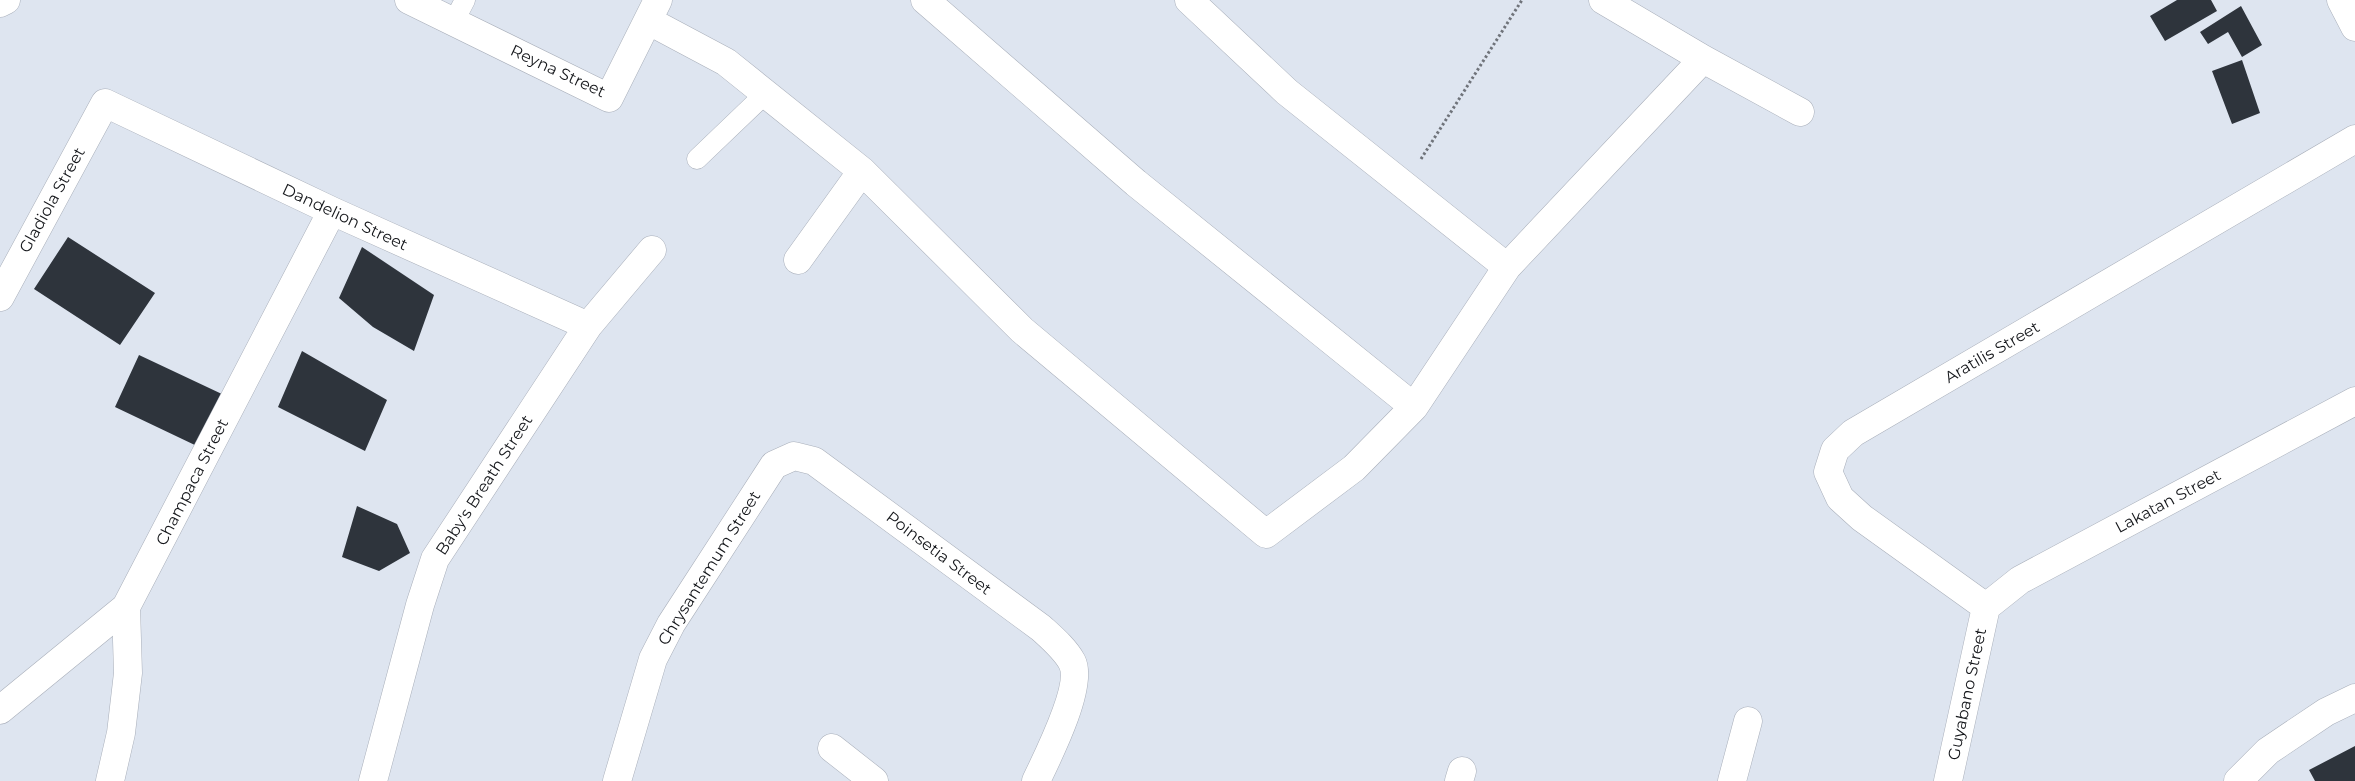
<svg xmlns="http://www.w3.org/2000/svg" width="2355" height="781" font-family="Montserrat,sans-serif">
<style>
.building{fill:#2e343c}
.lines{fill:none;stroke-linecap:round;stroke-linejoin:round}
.service-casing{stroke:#a9afba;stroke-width:21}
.minor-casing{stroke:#a9afba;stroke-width:29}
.path{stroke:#6f737a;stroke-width:3;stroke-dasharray:2.5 2.5;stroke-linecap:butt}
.service{stroke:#fff;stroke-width:20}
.minor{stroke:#fff;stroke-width:28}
.labels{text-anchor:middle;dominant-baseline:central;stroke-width:5;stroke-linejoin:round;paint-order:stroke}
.street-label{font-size:16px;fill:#14161a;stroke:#fff}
</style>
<rect width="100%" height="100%" fill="#dee5f0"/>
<!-- building -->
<path class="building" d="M2177 0H2211L2217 11 2165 41 2150 16Z
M2241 6 2262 45 2242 57 2228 32 2208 44 2200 32Z
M2242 60 2260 113 2232 124 2212 71Z
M68 237 155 293 120 345 34 289Z
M362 247 434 295 414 351 373 327 339 298Z
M302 351 387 400 365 451 278 407Z
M139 355 224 395 199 447 115 407Z
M357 506 397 524 410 553 379 571 342 557Z
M2355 746V781H2315L2309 770Z"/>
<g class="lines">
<defs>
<path id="service" d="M454 21 465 0
M697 159 766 93"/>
<path id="minor" d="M409 0 609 98 658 0
M925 0 1136 183 1414 407
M1189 0 1287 92 1507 267
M1603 0 1703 59 1800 112
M2341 0 2355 27
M0 3 6 0
M649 21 726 62 862 171 1022 330 1266 534 1354 468 1414 407 1507 267 1703 59
M798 260 862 171
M0 297 105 103 332 211 588 326
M1986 607 1862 518 1840 498 1828 472 1835 450 1853 433 2355 139
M1986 607 2020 580 2355 401
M0 710 126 607 332 211
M832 748 874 781
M110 781 121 733 128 673 126 607
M373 781 420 605 435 559 588 326 652 250
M617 781 653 659 671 624 774 465 794 456 814 461 1041 628C1052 638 1065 649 1072 662 1084 685 1047 758 1036 781
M1459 781 1462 771
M1732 781 1748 721
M1948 781 1986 607
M2238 781 2268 751 2326 712 2355 698"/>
</defs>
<!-- service casing -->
<use href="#service" class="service-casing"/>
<!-- minor casing -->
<use href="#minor" class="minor-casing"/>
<!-- path -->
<path class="path" d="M1421 159 1522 0"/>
<!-- service -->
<use href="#service" class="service"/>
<!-- minor -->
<use href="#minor" class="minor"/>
</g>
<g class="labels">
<!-- street labels -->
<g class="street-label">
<text transform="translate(558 71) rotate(25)">Reyna Street</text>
<text transform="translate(52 200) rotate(-61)">Gladiola Street</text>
<text transform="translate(345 217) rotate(25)">Dandelion Street</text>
<text transform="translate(1992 352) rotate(-30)">Aratilis Street</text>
<text transform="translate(192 482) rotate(-63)">Champaca Street</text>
<text transform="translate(484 485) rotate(-57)">Baby's Breath Street</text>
<text transform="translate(2168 501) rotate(-28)">Lakatan Street</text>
<text transform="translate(939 553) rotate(37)">Poinsetia Street</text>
<text transform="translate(709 568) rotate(-58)">Chrysantemum Street</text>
<text transform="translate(1967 694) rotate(-78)">Guyabano Street</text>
</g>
</g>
</svg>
